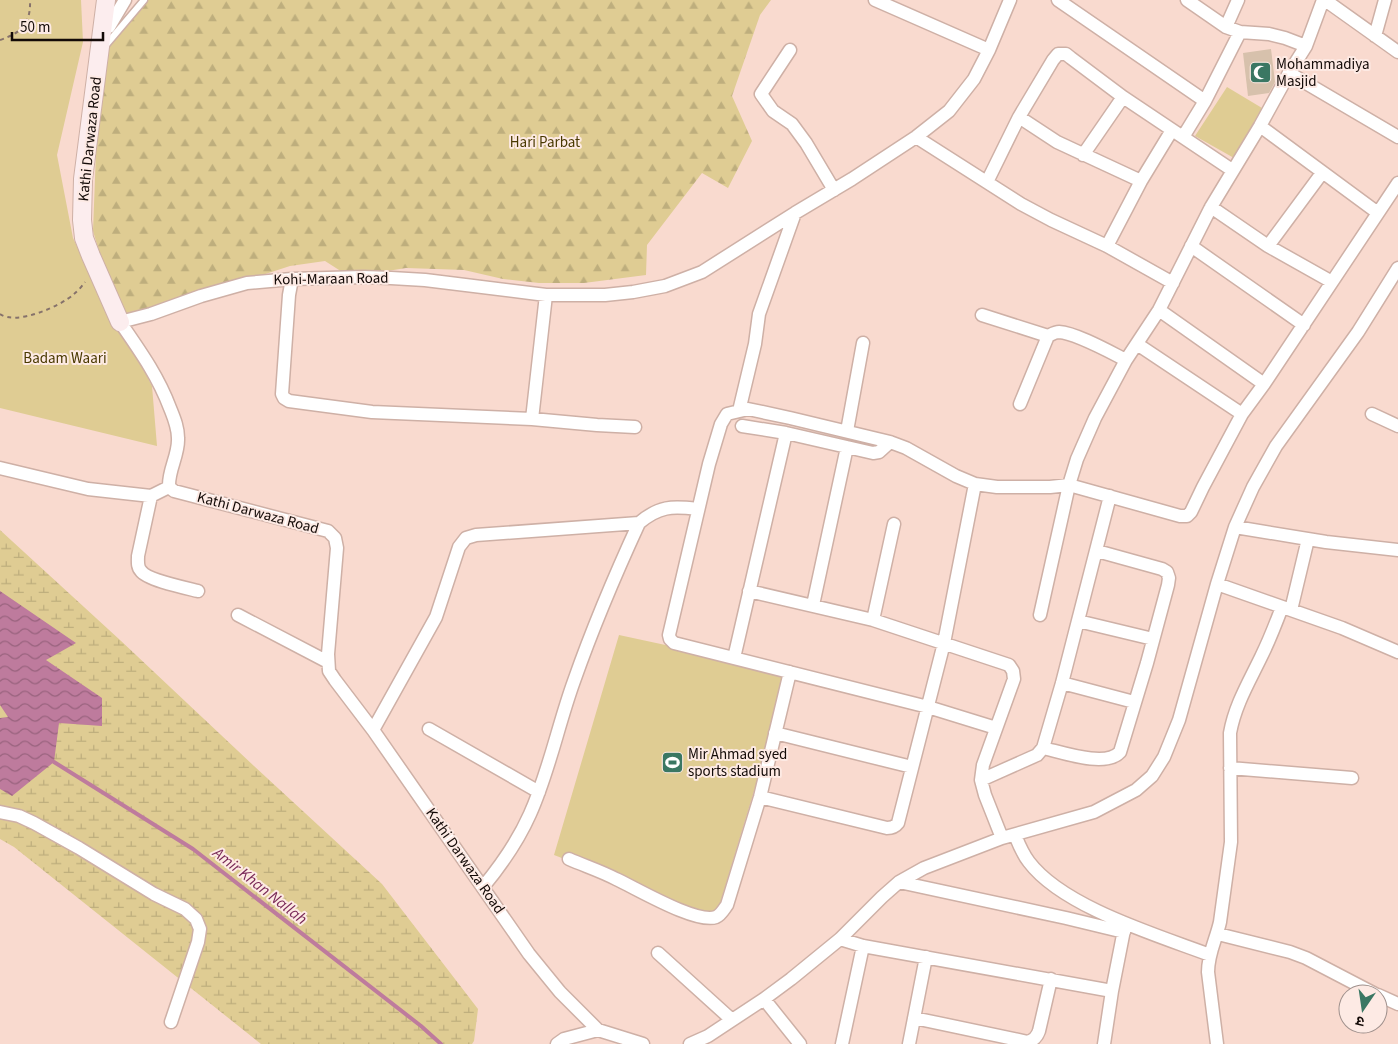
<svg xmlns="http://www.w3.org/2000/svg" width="1398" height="1044" font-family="'Source Sans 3','Noto Sans Devanagari',sans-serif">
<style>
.forest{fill:url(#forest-firs)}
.wetland{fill:url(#wetland-marsh)}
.park{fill:#dfcc93}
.water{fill:url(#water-waves)}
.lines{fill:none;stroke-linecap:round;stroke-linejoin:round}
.stream{stroke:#be7b9d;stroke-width:4}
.building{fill:#d7c1ac}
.lane-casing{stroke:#ceb0a6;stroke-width:9}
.street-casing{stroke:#ceb0a6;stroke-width:15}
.secondary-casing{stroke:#ceb0a6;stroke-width:20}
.path{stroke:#86726b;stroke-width:2;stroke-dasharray:4 4;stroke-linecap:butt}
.lane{stroke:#fff;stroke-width:6}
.street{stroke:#fff;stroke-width:12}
.secondary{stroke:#fcedee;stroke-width:18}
.labels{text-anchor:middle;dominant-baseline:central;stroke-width:4;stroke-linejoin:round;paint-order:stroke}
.poi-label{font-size:15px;fill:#130a07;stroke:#fdeae4;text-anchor:start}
.street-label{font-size:15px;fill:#130a07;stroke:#fdeae4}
.park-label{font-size:15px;fill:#493900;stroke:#fdeae4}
.water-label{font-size:16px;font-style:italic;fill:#792957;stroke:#fdeae4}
</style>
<defs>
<pattern id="forest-firs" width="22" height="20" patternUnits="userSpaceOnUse" patternTransform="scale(1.25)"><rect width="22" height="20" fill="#dfcc93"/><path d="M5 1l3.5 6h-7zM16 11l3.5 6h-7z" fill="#beae7d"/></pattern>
<pattern id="wetland-marsh" width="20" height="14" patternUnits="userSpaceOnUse" patternTransform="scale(1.25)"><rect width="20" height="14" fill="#dfcc93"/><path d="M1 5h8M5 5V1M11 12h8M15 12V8" fill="none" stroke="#beae7d"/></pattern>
<pattern id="water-waves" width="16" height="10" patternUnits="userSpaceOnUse" patternTransform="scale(1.25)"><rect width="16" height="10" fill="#be7b9d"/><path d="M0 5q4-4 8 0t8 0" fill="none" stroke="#99637e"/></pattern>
</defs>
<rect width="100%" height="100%" fill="#f9dacf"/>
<!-- forest -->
<path class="forest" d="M143 0H771L760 15 732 96 752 141 728 188 702 173 647 245 646 275 584 283H539L503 279 464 270 406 268 350 277 325 261 290 266 120 322 93 231 100 45Z"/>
<!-- wetland -->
<path class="wetland" d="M0 530 120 640 254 766 382 884 478 1009 474 1041 472 1044H261L14 847 0 839Z"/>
<!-- park -->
<path class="park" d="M0 0H81L83 42 57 155 73 238 89 270 124 331 152 386 157 446 0 408Z
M1227 87 1262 108 1234 158 1195 136Z
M619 635 790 672 716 917 554 855Z"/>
<!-- water -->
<path class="water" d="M0 591 76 643 46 660 102 698V726L59 723 54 762 12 796 0 789V718L8 717 0 705Z"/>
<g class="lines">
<!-- stream -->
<path class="stream" d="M54 762 193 849 421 1026 441 1044"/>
</g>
<!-- building -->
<path class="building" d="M1271 49 1275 82 1269 93 1248 96 1243 53Z"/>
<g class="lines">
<defs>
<path id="lane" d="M105 46 144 0"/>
<path id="street" d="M875 0 989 50
M1058 0 1205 101
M1187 0 1226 27 1240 32 1269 34 1285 38 1306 46
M1325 0 1398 52
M109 27 125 0
M1226 27 1238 0
M1375 36 1385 0
M790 50 761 94 773 111 792 124 806 143 834 190
M1289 73 1398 137
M1019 117 1057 142 1141 181
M1260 126 1378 213
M916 137 1021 204 1051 220 1107 246 1173 283
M1183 137 1205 101 1240 32
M1083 155 1123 97
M987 182 1019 117 1053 60 1058 54H1066L1071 58 1123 97 1232 170
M1211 207 1268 246 1332 282
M1107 246 1141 181 1172 130
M1191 246 1304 325
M1268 246 1322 173
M292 279 289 295 282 394 284 398 289 401 372 412 532 419 597 425 635 427
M1159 310 1264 384
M982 315 1048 336
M1137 344 1242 414
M1020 404 1048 336C1052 334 1055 332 1059 332 1076 333 1110 352 1126 360
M739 411 755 344 759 314 795 213
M1372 414 1398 426
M532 419 546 295
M742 426 786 433 873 453 879 452 890 442
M847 431 863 343
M0 468 88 489 151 496 169 487
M151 496 138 556C138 561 137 567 141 571 147 580 186 588 198 591
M1235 527 1326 542 1398 550
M1217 584 1342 628 1398 652
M749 591 873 620 1009 665 1013 671 1014 679 983 765 981 780 985 795 1002 838
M813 605 847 447
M1291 610 1308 539
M238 615 328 662
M1040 615 1069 485 1077 459 1095 418 1126 360 1159 310 1211 207 1260 126 1289 73 1306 46 1323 0
M873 620 894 524
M1078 621 1153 639
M734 658 786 433
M1062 683 1134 702
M996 728 928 707 674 643 670 639 669 635 709 464 721 424 727 414 748 409 790 418 890 442 906 448 956 476 975 484 997 487H1050L1069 485 1180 516H1187L1191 512 1203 487 1242 414 1264 384 1398 183
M429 729 539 792
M373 730 436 617 459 547 466 538 476 535 639 523
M775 733 912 767
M1043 748C1061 752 1106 768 1120 752L1147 663 1168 585 1169 578 1167 572 1162 569 1097 551
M1230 768 1352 778
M981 780 1037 755 1043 748 1062 683 1110 496
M760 797 887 828C892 828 895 827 898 823L944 643 975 484
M0 812 19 816 34 823 79 848 154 894 185 909 196 919 200 929 198 942 171 1022
M1015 835C1019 845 1022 853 1029 862 1063 907 1157 935 1210 955
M569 859C585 866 601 871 616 879 636 888 696 924 716 917 721 915 724 909 727 905L760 797 790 672
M899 882 1066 918 1124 932
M483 887C502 864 518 841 530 814 549 772 558 725 574 681 593 627 615 575 639 523 659 506 672 506 697 509
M1218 934 1290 952 1306 958 1375 994
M840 939 863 946 1112 991
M658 953 732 1020
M1378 995 1398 1004
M764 999 800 1044
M914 1018 1028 1042C1034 1040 1037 1037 1039 1031L1051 979
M598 1030 560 992 529 954 373 730 335 680 329 671 328 654 337 548 335 538 328 531 174 491 169 487C168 470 179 455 178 438 178 427 174 418 170 408 158 376 140 351 120 322L151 314 201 296 247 283 292 279 363 277 391 278 425 280 546 295H605L633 292 665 286 702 272 795 213 852 179 916 137 949 111 974 79 989 50 1010 0
M557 1044 564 1039 598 1030 643 1044
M690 1044 708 1036 764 999 791 979 840 939 882 897 899 882 924 868 1002 838 1094 812 1136 790 1152 776 1164 757 1179 720 1217 584 1235 527 1253 487 1276 446 1358 332 1398 268
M842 1044 863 946
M909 1044 926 957
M1104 1044 1112 991 1125 925
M1217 1044 1208 972C1208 953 1216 940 1220 922L1231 842 1230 733C1235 705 1249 682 1261 657 1269 641 1276 623 1282 607"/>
<path id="secondary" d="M106 0 83 179 82 220 84 238 91 256 120 322"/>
</defs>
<!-- lane casing -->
<use href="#lane" class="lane-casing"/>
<!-- street casing -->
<use href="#street" class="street-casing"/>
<!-- secondary casing -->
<use href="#secondary" class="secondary-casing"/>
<!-- path -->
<path class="path" d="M0 40C21 33 31 24 30 0
M0 314C16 326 61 306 74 294 78 291 82 286 85 282"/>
<!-- lane -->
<use href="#lane" class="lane"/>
<!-- street -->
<use href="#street" class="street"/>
<!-- secondary -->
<use href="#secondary" class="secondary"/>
</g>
<!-- icons -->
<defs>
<symbol id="mosque-square" viewBox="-11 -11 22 22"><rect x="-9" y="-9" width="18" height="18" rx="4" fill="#3a7763" stroke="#fdeae4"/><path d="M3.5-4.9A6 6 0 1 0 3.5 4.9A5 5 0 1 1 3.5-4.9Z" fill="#fff"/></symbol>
<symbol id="stadium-square" viewBox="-11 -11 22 22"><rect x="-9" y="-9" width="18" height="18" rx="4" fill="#3a7763" stroke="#fdeae4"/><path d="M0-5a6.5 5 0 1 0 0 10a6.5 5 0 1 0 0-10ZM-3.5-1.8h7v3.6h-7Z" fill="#fff"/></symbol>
</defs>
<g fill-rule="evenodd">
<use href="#mosque-square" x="1248" y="60" width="25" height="25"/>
<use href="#stadium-square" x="660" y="750" width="25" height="25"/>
</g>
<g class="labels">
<!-- poi labels -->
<g class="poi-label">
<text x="1276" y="64">Mohammadiya<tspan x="1276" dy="17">Masjid</tspan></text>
<text x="688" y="754">Mir Ahmad syed<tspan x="688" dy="17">sports stadium</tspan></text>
</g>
<!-- street labels -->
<g class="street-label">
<text transform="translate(90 139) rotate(-84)">Kathi Darwaza Road</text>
<text transform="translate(331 279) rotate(-1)">Kohi-Maraan Road</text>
<text transform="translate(258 513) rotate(15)">Kathi Darwaza Road</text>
<text transform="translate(465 861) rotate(55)">Kathi Darwaza Road</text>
</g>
<!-- park labels -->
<g class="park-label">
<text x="545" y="142">Hari Parbat</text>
<text x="65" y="358">Badam Waari</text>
</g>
<!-- water labels -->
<g class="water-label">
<text transform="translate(260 886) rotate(38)">Amir Khan Nallah</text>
</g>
</g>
<!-- north arrow -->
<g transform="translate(1363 1009) rotate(193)"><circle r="24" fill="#fdeae4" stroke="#9f908c"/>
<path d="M0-4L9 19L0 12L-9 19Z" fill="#3a7763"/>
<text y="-8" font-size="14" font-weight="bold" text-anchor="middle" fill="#130a07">उ</text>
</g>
<!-- scale -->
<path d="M12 32v8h91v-8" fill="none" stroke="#130a07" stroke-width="2.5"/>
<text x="20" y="32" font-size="15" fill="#130a07" stroke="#fdeae4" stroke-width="4" paint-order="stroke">50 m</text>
</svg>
